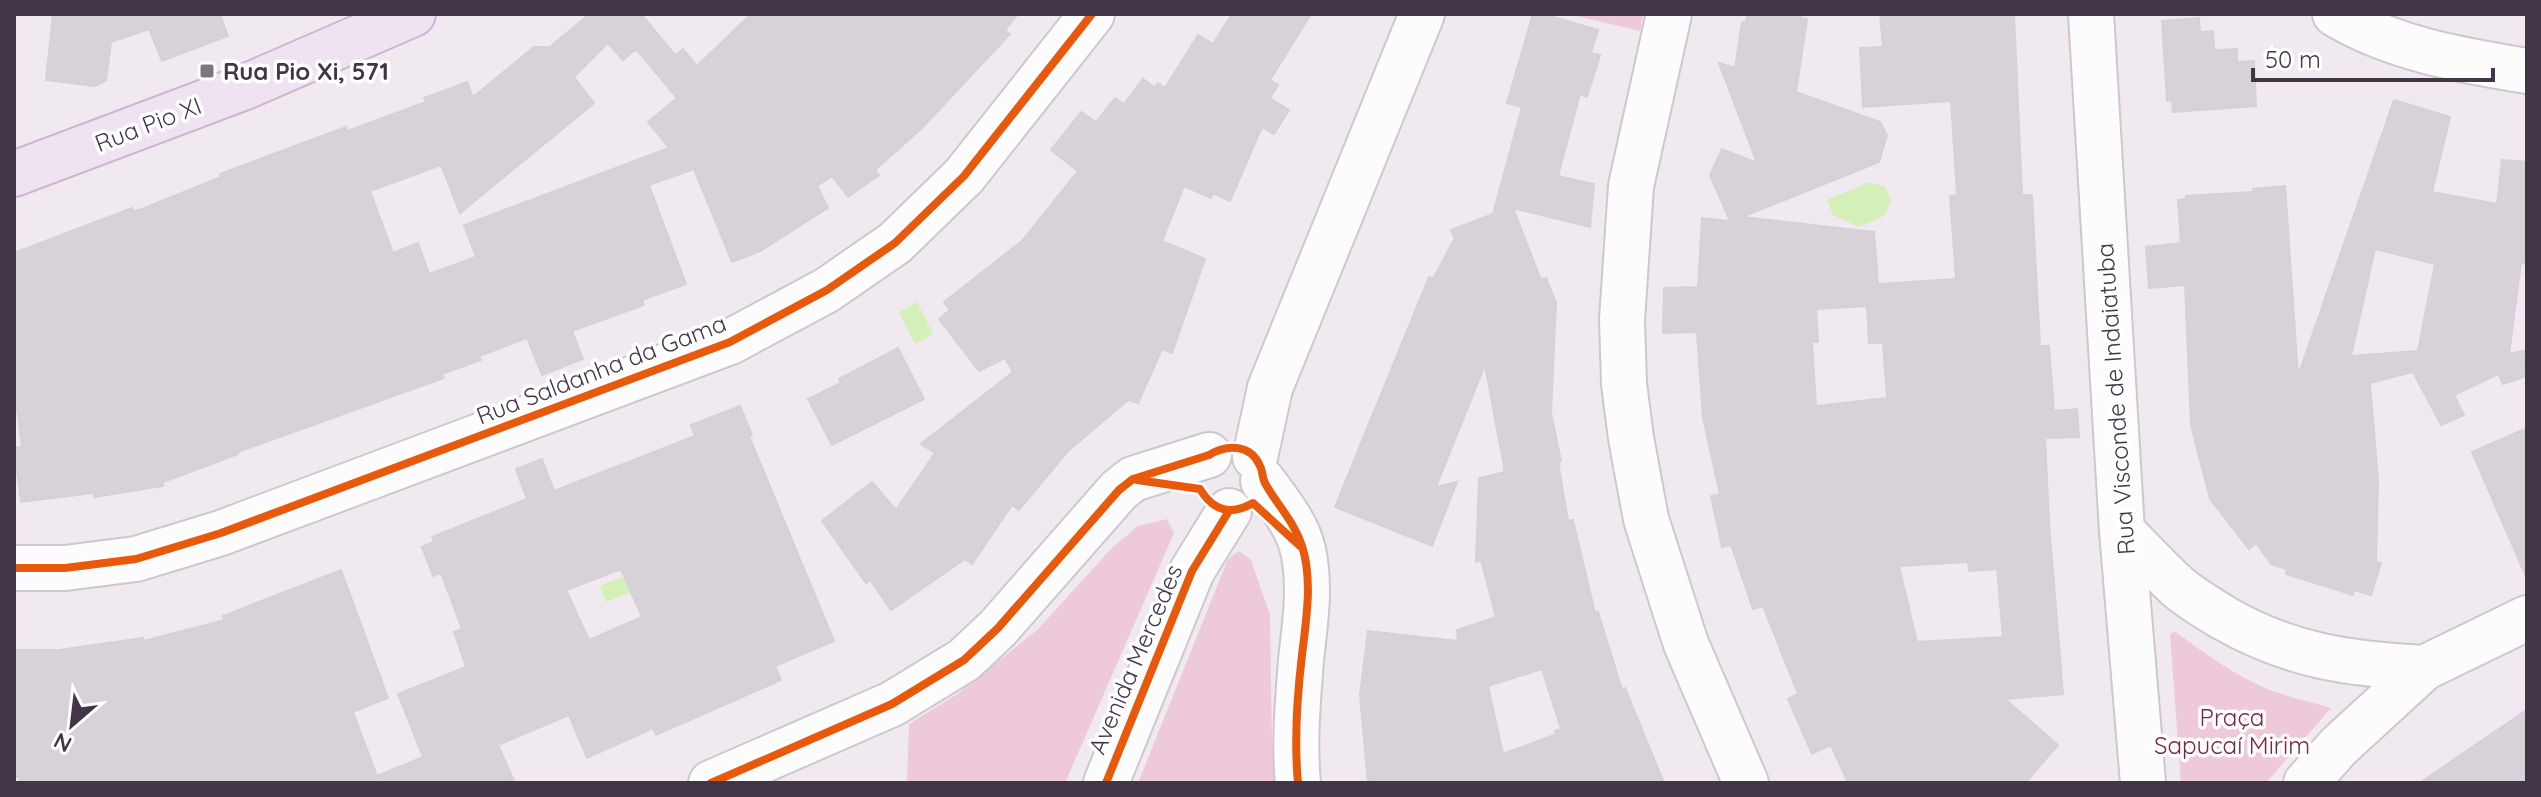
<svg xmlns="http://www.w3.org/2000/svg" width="2541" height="797" font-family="Quicksand,sans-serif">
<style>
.green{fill:#edc9d9}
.water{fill:#d3f0b8}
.building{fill:#d7d1d8;stroke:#d7cfd9;stroke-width:2;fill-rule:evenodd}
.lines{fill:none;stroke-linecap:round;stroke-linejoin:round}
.minor-casing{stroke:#cec7cf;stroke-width:48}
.major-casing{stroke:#ceb6d3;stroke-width:48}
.minor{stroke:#fdfcfd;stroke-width:44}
.major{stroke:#efe3f1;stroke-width:44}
.cycleway-casing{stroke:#fff;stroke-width:13}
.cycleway{stroke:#e8590c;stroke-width:8}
.poi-dot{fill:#7f7482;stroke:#fff;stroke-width:3}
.labels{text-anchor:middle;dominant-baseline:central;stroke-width:7;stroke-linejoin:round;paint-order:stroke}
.poi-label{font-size:24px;font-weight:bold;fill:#423547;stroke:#fff;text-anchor:start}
.street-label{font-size:24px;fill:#423547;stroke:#fff}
.park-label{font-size:24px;fill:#7b263c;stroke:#fff}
</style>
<rect width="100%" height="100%" fill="#f0eaf0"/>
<!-- green -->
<path class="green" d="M1568 14H1643L1640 31Z
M1167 519 1174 533 1065 783H907L909 724 959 693 1038 629 1111 549 1138 526Z
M1239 551 1251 560 1270 615 1272 743 1278 783H1138L1228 559Z
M2174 631C2203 652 2231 673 2265 688 2286 697 2309 701 2331 708L2266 783H2181L2170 635Z"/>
<!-- water -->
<path class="water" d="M1869 182 1885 187 1891 201 1884 216 1859 227 1833 215 1827 200Z
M917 302 933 334 915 344 899 312Z
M641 569 648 585 606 602 600 586Z"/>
<!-- building -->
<path class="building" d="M53 14H220L228 36 162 61 149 29 111 42 106 80 95 86 46 80Z
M585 14H641L675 55 683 49 697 66 751 14H1018L1005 30 1010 34 921 129 875 170 879 175 848 197 832 176 817 186 828 208 760 251 732 262 694 169 649 185 686 284 642 300 644 305 572 331 583 359 542 375 527 338 479 356 481 360 442 374 444 378 238 452V454L163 482V486L94 497V493L21 502 14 448 22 447 14 385V253L132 208 133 211 142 209 221 177 220 174 276 153 346 127 347 131 426 102 424 98 467 82 473 97 534 47H550L587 16ZM608 43 623 60 636 49 677 98 648 122 669 148 464 225 476 257 429 274 418 243 393 253 370 191 441 165 460 213 594 103 574 77Z
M1232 14H1311L1270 80 1278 85 1270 98 1289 110 1274 134 1262 127 1230 201 1213 193 1211 198 1184 186 1162 241 1205 259 1172 353 1162 349 1138 403 1128 400 1067 452 1019 510 1012 505 972 564 965 559 891 610 870 580 866 583 822 521 872 482 896 510 935 453 921 444 1013 372 1005 358 979 371 939 319 950 310 944 302 1022 241 1078 171 1051 150 1081 112 1096 122 1115 98 1124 104 1143 79 1154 87 1158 83 1165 88 1198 35 1213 44Z
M1533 14H1543L1598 30 1591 53 1600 55 1587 97 1580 94 1558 176 1594 184 1590 227 1513 208 1541 280 1546 278 1556 303 1551 413 1561 461 1558 462 1568 521 1573 520 1595 613 1598 612 1622 690 1625 688 1664 783H1368L1360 695 1368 631 1458 641 1457 630 1496 617 1481 560 1476 562 1479 478 1505 472 1485 365 1436 487 1457 482 1432 546 1335 507 1429 277 1433 279 1455 238 1451 230 1493 214 1522 107 1507 103ZM1542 669 1561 729 1555 731 1557 734 1503 754 1488 686Z
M1747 14H1801V18L1807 19 1796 92 1880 122 1887 135 1879 162 1742 217 1874 232 1878 284 1956 279 1950 196 1957 195 1951 101 1863 107 1860 48 1883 47 1880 14H2014L2022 195H2032L2040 346H2049L2054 411 2077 409 2079 437 2045 438 2049 523 2063 694 2005 699 2058 745 2025 783H1848L1831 745 1812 754 1788 699 1798 694 1763 606 1753 609 1731 545 1722 547 1711 496 1720 494 1703 418 1697 332 1663 333 1664 288 1698 287 1702 218 1730 221 1710 175 1722 149 1757 163 1719 63 1735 68 1742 22 1746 23ZM1867 306 1869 343H1883L1887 398 1816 406 1812 342H1818L1816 309ZM1968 562 1969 571 1997 569 2003 637 1917 642 1899 566Z
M2199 18 2200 32 2213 31 2214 50 2237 49V62L2254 61 2256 106 2173 112 2172 100 2167 101 2162 21Z
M2394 100 2450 117 2432 192 2497 204 2502 160 2527 162V264L2521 263 2509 354 2527 350V376L2503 384 2498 374 2454 395 2464 415 2441 425 2413 372 2370 383 2378 480 2376 562 2381 563 2371 595 2354 590 2353 595 2286 574 2287 569 2271 564 2256 543 2249 549 2210 499 2191 425 2185 285 2149 288 2146 247 2181 243 2178 200 2186 199V196L2253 192V189L2285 186 2298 376ZM2375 249 2435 264 2418 351 2351 356Z
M898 348 924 399 832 445 808 399 841 383 839 379Z
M740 406 752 435 749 436 834 641 775 666 781 680 656 735 653 728 587 758 569 715 498 745 515 783H19V777H14V650H59L143 638V641L225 620 223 616 341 570 388 698 353 712 377 776 423 757 398 694 466 667 454 632 462 629 441 573 433 576 422 547 434 542 432 537 527 499 516 469 542 459 554 491 695 436 691 425ZM621 569 642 617 589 640 566 590Z
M2527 428V579L2472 452Z
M2527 710V783H2420L2453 760Z"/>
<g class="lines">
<defs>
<path id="minor" d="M1669 14 1631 186 1622 320 1624 384 1631 438 1646 519 1686 644 1746 783
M2091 14 2122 531 2143 783
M2335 14C2393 49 2461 60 2527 71
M1255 457 1270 388 1422 14
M1263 481C1278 502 1297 524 1303 550 1311 586 1305 624 1301 660 1298 700 1294 743 1298 783
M2122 531C2141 550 2159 570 2178 587 2192 599 2209 609 2224 618 2290 656 2349 664 2424 668
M14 568H65L136 559 221 533 730 342 827 290 895 243 964 176 1092 14
M711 783 892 704 964 660 998 628 1119 490 1133 479 1209 455
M1106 783 1192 571 1229 511
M2306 783 2339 746 2424 668 2527 618"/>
<path id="major" d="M14 174 245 87 413 14"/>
</defs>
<!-- minor casing -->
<use href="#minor" class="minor-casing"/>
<!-- major casing -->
<use href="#major" class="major-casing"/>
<!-- minor -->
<use href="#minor" class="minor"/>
<!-- major -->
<use href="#major" class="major"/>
<defs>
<path id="cycleway" d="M1137 480 1200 489C1213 511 1231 516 1253 503L1300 546
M14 568H65L136 559 221 533 730 342 827 290 895 243 964 176 1092 14
M711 783 892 704 964 660 998 628 1119 490 1133 479 1209 455C1227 444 1251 444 1260 466 1263 471 1262 478 1265 483 1277 505 1294 521 1302 546 1313 580 1306 621 1302 655 1297 697 1294 741 1298 783
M1106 783 1192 571 1229 511"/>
</defs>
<!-- cycleway casing -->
<use href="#cycleway" class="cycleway-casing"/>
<!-- cycleway -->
<use href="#cycleway" class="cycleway"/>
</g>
<!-- markers -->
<rect class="poi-dot" x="199" y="63" width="16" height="16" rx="4"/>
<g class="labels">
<!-- poi labels -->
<g class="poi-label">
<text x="223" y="71">Rua Pio Xi, 571</text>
</g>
<!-- street labels -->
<g class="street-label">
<text transform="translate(148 124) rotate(-21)">Rua Pio XI</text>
<text transform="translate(601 369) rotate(-21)">Rua Saldanha da Gama</text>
<text transform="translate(2115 399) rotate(-94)">Rua Visconde de Indaiatuba</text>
<text transform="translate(1135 659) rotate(-67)">Avenida Mercedes</text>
</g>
<!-- park labels -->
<g class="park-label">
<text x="2232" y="717">Praça<tspan x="2232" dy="28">Sapucaí Mirim</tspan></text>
</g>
</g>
<!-- border -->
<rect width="2541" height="797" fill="none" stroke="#423547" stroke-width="32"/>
<!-- north arrow -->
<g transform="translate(72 725) rotate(208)" stroke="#ffffff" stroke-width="6" paint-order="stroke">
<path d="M0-6L14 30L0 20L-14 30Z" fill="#423547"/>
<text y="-12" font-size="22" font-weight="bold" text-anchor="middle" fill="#423547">N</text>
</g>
<!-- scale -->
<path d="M2253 68v12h240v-12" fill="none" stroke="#423547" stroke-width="4"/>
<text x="2265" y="68" font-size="24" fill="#423547" stroke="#ffffff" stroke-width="6" paint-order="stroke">50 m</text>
</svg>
